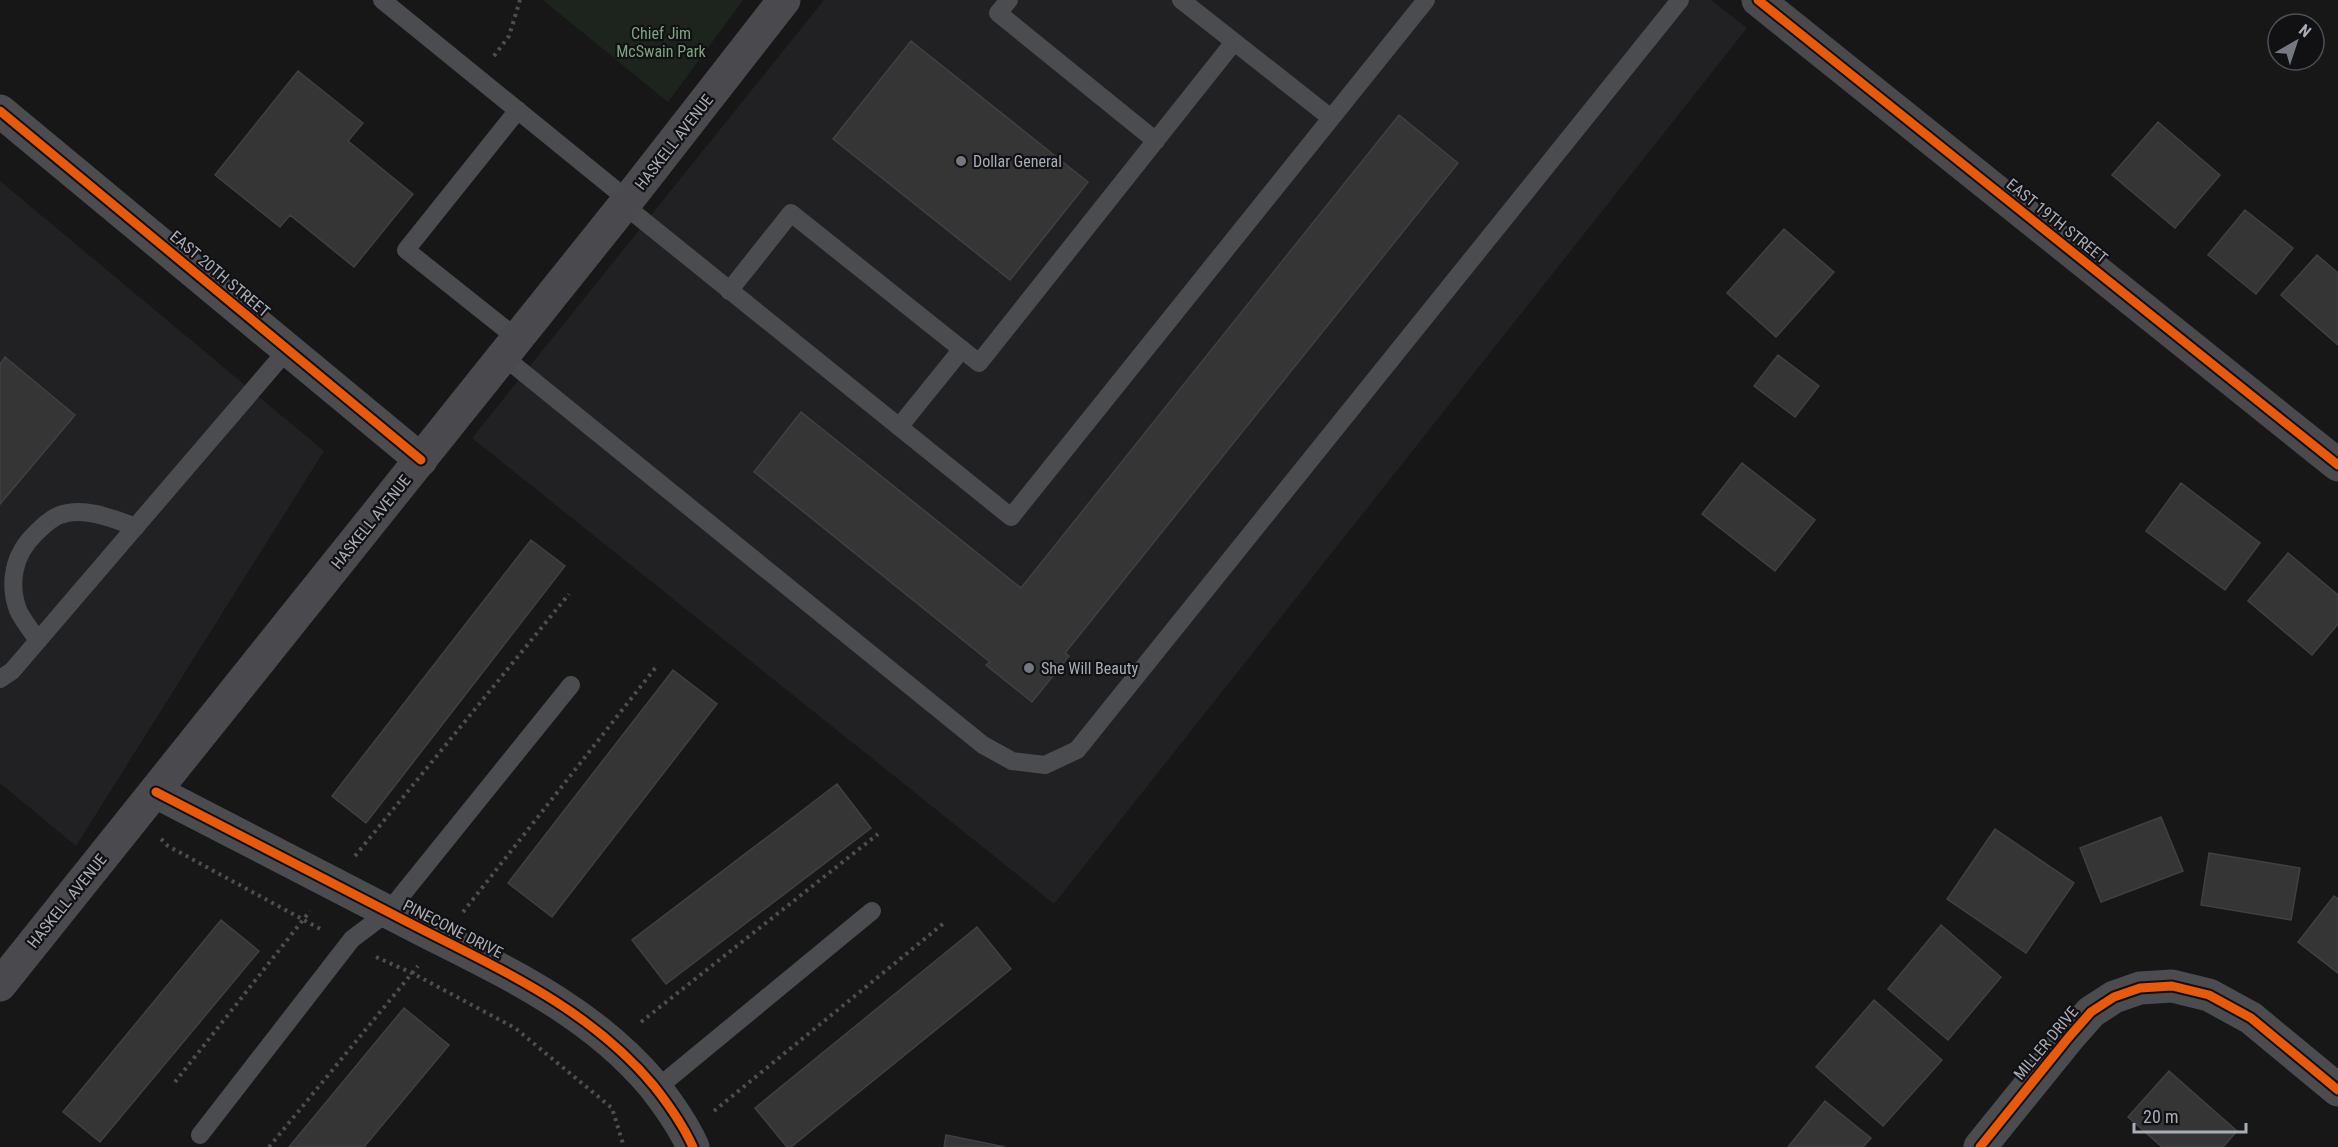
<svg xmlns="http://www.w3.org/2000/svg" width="2338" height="1147" font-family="'Roboto Condensed',sans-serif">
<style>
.built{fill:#212123}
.green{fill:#1d241e}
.building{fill:#353536;stroke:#3f4043;stroke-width:1.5}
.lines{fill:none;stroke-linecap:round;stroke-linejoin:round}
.path{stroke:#4d4e52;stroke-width:4;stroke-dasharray:3 4.5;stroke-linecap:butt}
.lane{stroke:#4b4c50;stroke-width:18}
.street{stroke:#4b4c50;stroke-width:33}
.secondary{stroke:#4a4a4e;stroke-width:33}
.cycleway-casing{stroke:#111113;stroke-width:13}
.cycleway{stroke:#e8590c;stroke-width:9}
.poi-dot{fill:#757880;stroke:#111113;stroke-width:2}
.labels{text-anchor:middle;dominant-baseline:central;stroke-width:4.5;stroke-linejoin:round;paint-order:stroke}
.park-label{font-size:16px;fill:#7fa381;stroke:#111113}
.street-label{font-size:16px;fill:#a8adb8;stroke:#111113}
.poi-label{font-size:16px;fill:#a8adb8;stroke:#111113;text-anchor:start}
</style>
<rect width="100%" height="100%" fill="#171717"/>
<!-- built -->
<path class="built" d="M824 0H1711L1747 28 1054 904 472 438Z
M0 181 324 451 76 846 0 783Z"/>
<!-- green -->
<path class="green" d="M543 0H743L668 102Z"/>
<!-- building -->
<path class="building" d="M911 41 1088 182 1010 280 833 139Z
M298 71 363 123 348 141 413 194 354 267 290 215 280 227 215 175Z
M1399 115 1458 163 1065 653 1069 656 1032 702 986 665 990 662 754 472 801 412 1021 588Z
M2158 122 2220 175 2175 228 2112 175Z
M2245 210 2293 248 2256 294 2208 255Z
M1784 229 1834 272 1776 337 1727 293Z
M2317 255 2338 273V345L2281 295Z
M1778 355 1819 386 1795 417 1754 386Z
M5 357 75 415 0 504V364Z
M1742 463 1815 520 1775 571 1702 514Z
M2181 483 2260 543 2225 590 2146 531Z
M531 540 565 566 366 823 332 796Z
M2288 553 2338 595V624L2312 655 2248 601Z
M673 670 717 704 552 917 508 883Z
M837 784 871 828 666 984 632 940Z
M2161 817 2183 871 2101 902 2080 848Z
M1995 829 2074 883 2026 953 1947 899Z
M2209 853 2300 868 2291 920 2201 905Z
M2334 896 2338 899V973L2298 942Z
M221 920 259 951 100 1142 63 1112Z
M1941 925 2001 977 1948 1040 1888 989Z
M977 927 1011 969 791 1147H787L755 1108Z
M1874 1000 1942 1060 1883 1126 1816 1067Z
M404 1008 449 1045 364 1147H289Z
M2169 1071 2237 1131 2223 1147H2162L2128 1117Z
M1825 1101 1871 1138 1863 1147H1788Z
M946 1135 1005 1147H944Z"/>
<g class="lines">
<!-- path -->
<path class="path" d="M494 56 509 36 520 0
M161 839 168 846 324 931
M355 856 569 594
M463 912 656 667
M376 957 412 973 515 1028 612 1108 624 1147
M641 1022 878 834
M175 1082 310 911
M714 1111 944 923
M269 1147 418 966"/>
<!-- lane -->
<path class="lane" d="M382 0 628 200
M1009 0 998 13 1156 141
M1181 0 1331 118
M518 110 406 250 518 339
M624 205 1011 517 1426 0
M729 291 791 213 979 363 1234 42
M504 357 983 745 1012 761 1045 765 1077 750 1680 0
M899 427 962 349
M38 641C32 631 23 621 18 610 8 583 14 554 35 534 42 527 51 518 60 515 84 506 114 519 136 527
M0 679 12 671 288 349
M656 1089 872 911
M200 1135 352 939 388 912 571 685"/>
<!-- street -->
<path class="street" d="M0 111 421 460
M156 792C235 833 314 874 394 915 487 964 585 1003 654 1086 669 1105 683 1125 693 1147
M1980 1147 2069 1037 2091 1012 2114 997 2140 988 2172 986 2209 995 2251 1018 2338 1090"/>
<!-- secondary -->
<path class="secondary" d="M1758 0 2338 465
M0 985 628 200 784 0"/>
<defs>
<path id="cycleway" d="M1758 0 2338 465
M0 111 421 460
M156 792C235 833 314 874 394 915 487 964 585 1003 654 1086 669 1105 683 1125 693 1147
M1980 1147 2069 1037 2091 1012 2114 997 2140 988 2172 986 2209 995 2251 1018 2338 1090"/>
</defs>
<!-- cycleway casing -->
<use href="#cycleway" class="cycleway-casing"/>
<!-- cycleway -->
<use href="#cycleway" class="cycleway"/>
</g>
<!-- markers -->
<g class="poi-dot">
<circle cx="961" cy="161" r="6"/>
<circle cx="1029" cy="668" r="6"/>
</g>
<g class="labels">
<!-- park labels -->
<g class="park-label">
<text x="661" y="33">Chief Jim<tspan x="661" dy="18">McSwain Park</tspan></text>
</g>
<!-- street labels -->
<g class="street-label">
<text transform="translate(674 142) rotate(-52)">HASKELL AVENUE</text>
<text transform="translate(2057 221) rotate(39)">EAST 19TH STREET</text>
<text transform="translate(220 274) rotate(40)">EAST 20TH STREET</text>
<text transform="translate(371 522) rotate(-51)">HASKELL AVENUE</text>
<text transform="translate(67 901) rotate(-51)">HASKELL AVENUE</text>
<text transform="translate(453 929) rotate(27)">PINECONE DRIVE</text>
<text transform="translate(2046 1043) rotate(-50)">MILLER DRIVE</text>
</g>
<!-- poi labels -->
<g class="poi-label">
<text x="973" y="161">Dollar General</text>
<text x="1041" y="668">She Will Beauty</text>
</g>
</g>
<!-- north arrow -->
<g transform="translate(2296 42) rotate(39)"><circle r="28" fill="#111113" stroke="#4d4f55" stroke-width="1.5"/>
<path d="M0-4.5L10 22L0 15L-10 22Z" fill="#757880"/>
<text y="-9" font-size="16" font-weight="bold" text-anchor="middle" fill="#a8adb8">N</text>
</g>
<!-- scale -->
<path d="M2134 1123v9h112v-9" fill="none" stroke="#a8adb8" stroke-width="3"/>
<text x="2143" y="1123" font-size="18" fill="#a8adb8" stroke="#111113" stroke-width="4.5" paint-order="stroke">20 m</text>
</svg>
